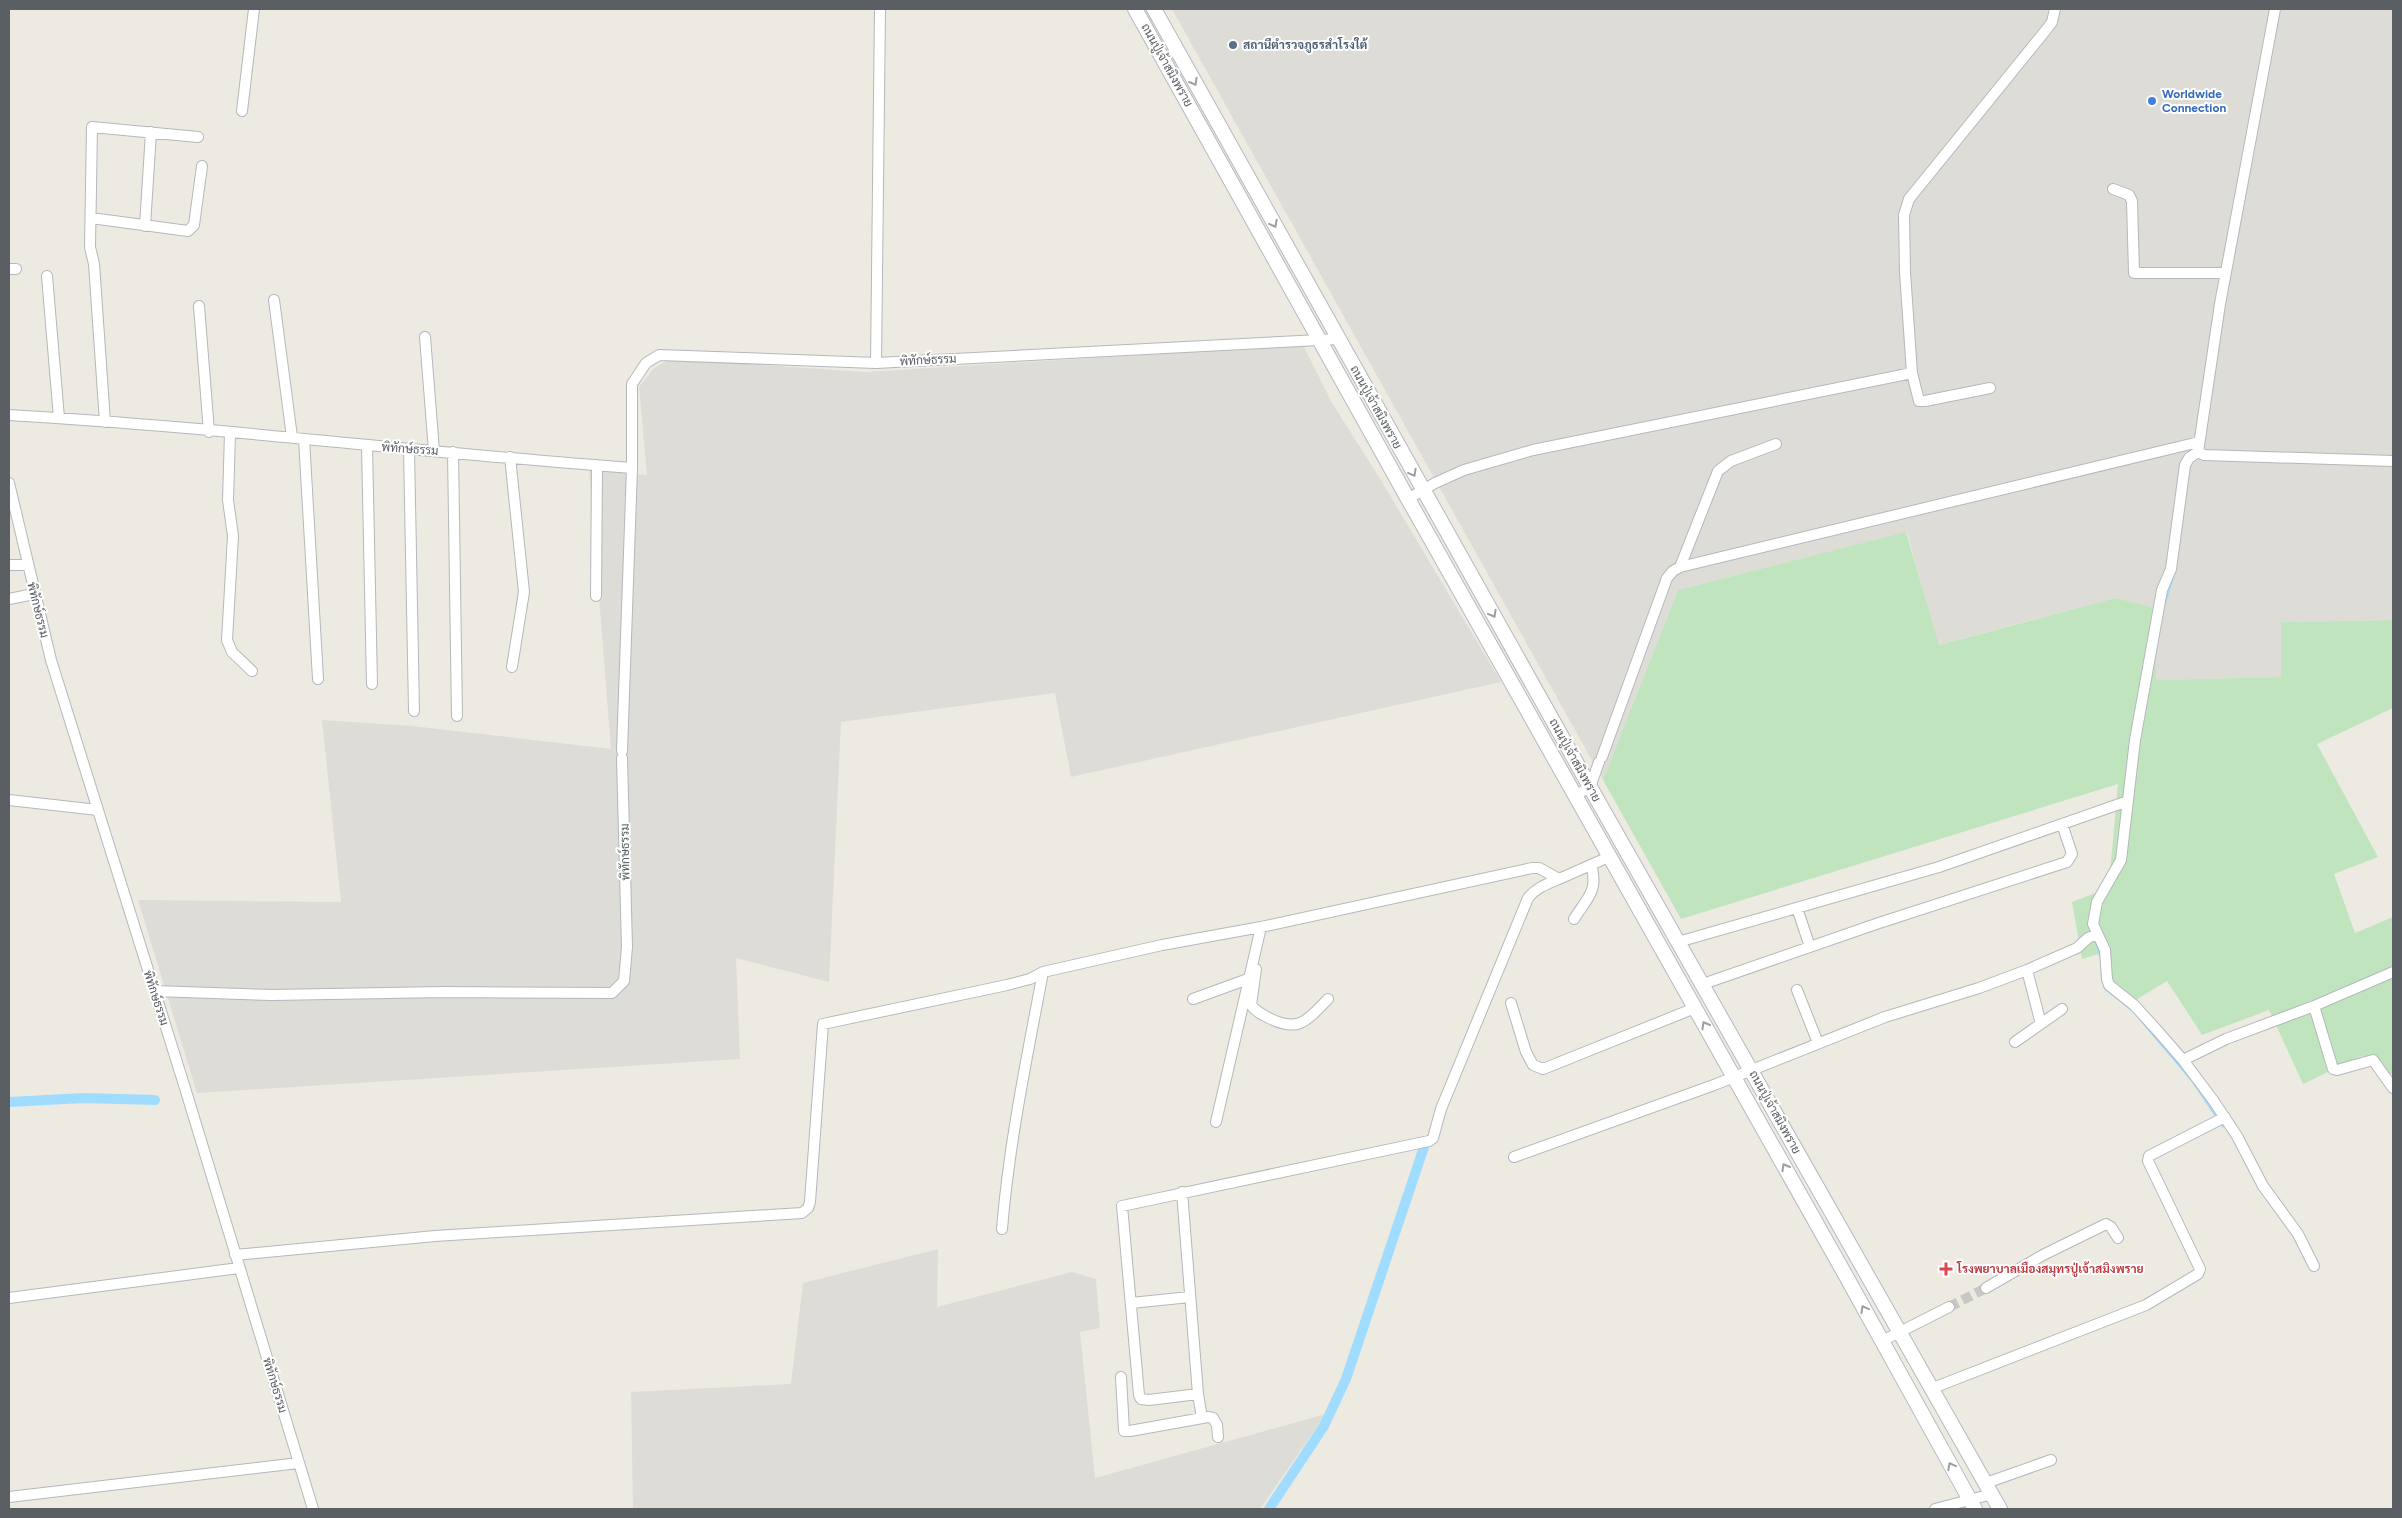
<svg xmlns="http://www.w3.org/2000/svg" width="2402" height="1518" font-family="Figtree,Sarabun,sans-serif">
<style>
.industrial{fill:#dedcd6}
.green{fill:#c0e5be}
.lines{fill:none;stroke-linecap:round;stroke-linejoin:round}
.stream{stroke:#a0dcff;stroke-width:3}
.canal{stroke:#a0dcff;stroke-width:10}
.minor-tunnel{stroke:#c8c7c2;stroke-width:10;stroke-dasharray:10 5;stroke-linecap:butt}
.minor-casing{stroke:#b4b8bc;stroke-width:12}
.secondary-casing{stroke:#b5b9be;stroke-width:16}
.minor{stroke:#fff;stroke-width:10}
.secondary{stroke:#fff;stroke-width:14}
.oneway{stroke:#9c9fa1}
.service-dot{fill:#5c6f8a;stroke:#fff;stroke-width:2}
.shop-dot{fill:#3f7fe0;stroke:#fff;stroke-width:2}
.health-dot{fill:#e0444e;stroke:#fff;stroke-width:2}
.labels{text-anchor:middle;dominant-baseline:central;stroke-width:4;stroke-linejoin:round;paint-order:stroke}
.service-label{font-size:12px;font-weight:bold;fill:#4e5e75;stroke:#fff;text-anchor:start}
.street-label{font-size:12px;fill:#5a5f63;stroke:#fff}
.shop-label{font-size:12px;font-weight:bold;fill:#366cbe;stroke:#fff;text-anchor:start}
.health-label{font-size:12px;font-weight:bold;fill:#be3a42;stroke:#fff;text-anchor:start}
</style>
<rect width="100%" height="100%" fill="#edeae2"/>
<!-- industrial -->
<path class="industrial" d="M1172 9H2393V620L2281 622 2282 677 2156 680V609L2115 598 1938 645 1907 532 1678 590 1603 780Z
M1303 345 1332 403 1382 482 1501 682 1071 777 1055 693 841 722 829 982 736 958 740 1059 197 1093 138 900 341 902 322 720 412 726 611 749 589 469 647 475 639 387 653 369 670 359 866 372Z
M938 1249 937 1307 1072 1272 1096 1279 1100 1328 1080 1332 1095 1478 1326 1414 1260 1509H633L631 1392 791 1384 803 1283Z"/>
<!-- green -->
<path class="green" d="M1906 532 1939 645 2115 598 2156 608V680L2281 677V622L2393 620V708L2317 744 2378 857 2334 874 2355 933 2393 917V1073L2385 1078 2362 1056 2303 1084 2269 1010 2202 1035 2167 981 2126 1006 2113 982 2106 952 2082 959 2072 902 2098 892 2110 872 2118 784 1681 919 1603 780 1678 590Z"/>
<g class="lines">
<!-- stream -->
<path class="stream" d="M2164 605 2174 573
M2094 936 2102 959
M2105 984V988L2134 1011
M2142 1021 2192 1080 2223 1126"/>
<!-- canal -->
<path class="canal" d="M9 1102 84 1098 155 1100
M1269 1509 1324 1426 1346 1379 1426 1141"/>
<!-- minor-tunnel -->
<path class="minor-tunnel" d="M1949 1307 1986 1288"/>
<defs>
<path id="minor" d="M2275 9 2220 304 2198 452 2204 455 2393 461
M242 111 254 9
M2113 189 2129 195 2132 201 2134 273H2226
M91 218 188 231 194 225 202 166
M145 226 151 132
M9 269H16
M47 276 59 418
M274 300 292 437
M199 306 209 432
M425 337 434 451
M876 363 880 9
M1990 388 1925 401H1919L1912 373 1905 272 1904 215 1909 199 2046 30 2052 22 2055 9
M9 415C217 427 424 453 632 468V384L646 363 659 355 876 363 1339 339
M105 422 94 264 90 247 92 127 198 137
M230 433 228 500 233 536 227 640 232 652 252 671
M304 439 318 679
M367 446 372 684
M409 449 414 711
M453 452 457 716
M2198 452 2189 458 2185 465 2171 569 2162 590 2135 740 2121 860 2097 902 2093 924 2105 950 2107 979 2109 985 2134 1005 2156 1029 2183 1060 2213 1100 2237 1136 2263 1186 2298 1234 2314 1266
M510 457 524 592 512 667
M9 483 51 660 185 1088 313 1509
M1408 499 1435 483 1464 470 1533 450 1912 373
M9 565H27
M1680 567 1718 471 1731 461 1776 444
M596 596 597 465
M9 599 34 594
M622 751 632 468
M1602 757 1667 578 1673 571 1680 567 2199 442
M1576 795 1590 787 1599 762
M9 800 98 810
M1797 908 1810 947
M1574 919C1587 898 1599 891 1591 865
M1678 942 1939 867 2128 801
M1256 969 1251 1005C1256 1012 1263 1015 1271 1019 1300 1033 1308 1019 1328 999
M2027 970 2077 948 2088 938 2097 934
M1703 984 1876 924 2067 862 2072 854 2062 824
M1797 990 1818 1043
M154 991 272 995 444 992 612 993 624 981 627 947 622 758
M1193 999 1248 979
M1511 1003 1526 1052 1533 1065 1543 1069 1695 1008
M2314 1006 2393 972
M2015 1042 2062 1009
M2183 1060 2226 1039 2314 1006 2333 1069 2337 1070 2373 1060 2393 1088
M1216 1122 1261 927
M1514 1157 1714 1085 1885 1017 1979 988 2027 970 2041 1024
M1182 1192 1198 1394 1202 1418
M1002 1229C1009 1143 1027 1057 1043 972
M235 1255 435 1236 802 1213 808 1208 810 1202 823 1024 1007 985 1030 979 1043 972 1162 945 1261 927 1532 868H1539L1559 879 1611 856
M1986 1288 2043 1255 2106 1224 2111 1227 2118 1238
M9 1298 239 1268
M1131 1303 1190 1297
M1882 1341 1949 1307
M1121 1377 1124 1431H1130L1208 1417 1213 1418 1217 1425 1218 1437
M1933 1388 2146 1305 2198 1274 2200 1269 2148 1161 2149 1156 2225 1117
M1198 1394 1149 1400 1141 1399 1139 1395 1122 1206 1429 1141 1433 1138 1441 1109 1528 898C1537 887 1547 884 1559 879
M1986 1483 2051 1460
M9 1497 299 1463
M1935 1509 1992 1494"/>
<path id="secondary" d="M1135 9 1408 499 1846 1276 1975 1509
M1154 9 1590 787 2000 1509"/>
</defs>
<!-- minor casing -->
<use href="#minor" class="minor-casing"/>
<!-- secondary casing -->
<use href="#secondary" class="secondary-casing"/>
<!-- minor -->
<use href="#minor" class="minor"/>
<!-- secondary -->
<use href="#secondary" class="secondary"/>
</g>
<!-- one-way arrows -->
<defs><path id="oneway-chevron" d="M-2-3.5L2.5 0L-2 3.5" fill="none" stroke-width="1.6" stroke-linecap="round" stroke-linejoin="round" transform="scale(1.25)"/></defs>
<g class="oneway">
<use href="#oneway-chevron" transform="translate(1194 82) rotate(61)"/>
<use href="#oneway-chevron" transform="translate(1274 224) rotate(61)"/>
<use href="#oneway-chevron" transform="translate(1413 473) rotate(61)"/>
<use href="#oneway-chevron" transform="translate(1493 614) rotate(61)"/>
<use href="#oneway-chevron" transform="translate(1705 1025) rotate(-120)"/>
<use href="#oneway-chevron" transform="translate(1785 1167) rotate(-120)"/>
<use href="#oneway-chevron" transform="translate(1864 1309) rotate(-119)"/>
<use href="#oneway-chevron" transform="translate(1951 1466) rotate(-118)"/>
</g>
<!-- markers -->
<circle class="service-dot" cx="1233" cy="45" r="5"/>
<circle class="shop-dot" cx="2152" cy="101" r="5"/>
<path class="health-dot" d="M1943.5 1261.5h5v5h5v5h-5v5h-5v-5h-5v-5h5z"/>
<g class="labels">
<!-- service labels -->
<g class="service-label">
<text x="1243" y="45">สถานีตำรวจภูธรสำโรงใต้</text>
</g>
<!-- street labels -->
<g class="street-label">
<text transform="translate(1167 65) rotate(61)">ถนนปู่เจ้าสมิงพราย</text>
<text transform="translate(928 360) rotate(-3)">พิทักษ์ธรรม</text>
<text transform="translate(1376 407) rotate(61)">ถนนปู่เจ้าสมิงพราย</text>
<text transform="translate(410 449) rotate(4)">พิทักษ์ธรรม</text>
<text transform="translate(38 610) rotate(76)">พิทักษ์ธรรม</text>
<text transform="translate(1575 760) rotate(61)">ถนนปู่เจ้าสมิงพราย</text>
<text transform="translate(625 852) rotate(-91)">พิทักษ์ธรรม</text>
<text transform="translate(156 998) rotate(72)">พิทักษ์ธรรม</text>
<text transform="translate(1775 1112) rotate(61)">ถนนปู่เจ้าสมิงพราย</text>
<text transform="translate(275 1385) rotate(73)">พิทักษ์ธรรม</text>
</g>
<!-- shop labels -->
<g class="shop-label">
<text x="2162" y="94">Worldwide<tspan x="2162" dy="14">Connection</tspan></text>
</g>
<!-- health labels -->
<g class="health-label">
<text x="1957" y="1269">โรงพยาบาลเมืองสมุทรปู่เจ้าสมิงพราย</text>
</g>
</g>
<!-- border -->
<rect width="2402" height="1518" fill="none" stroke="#5a5f63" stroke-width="20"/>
</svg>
